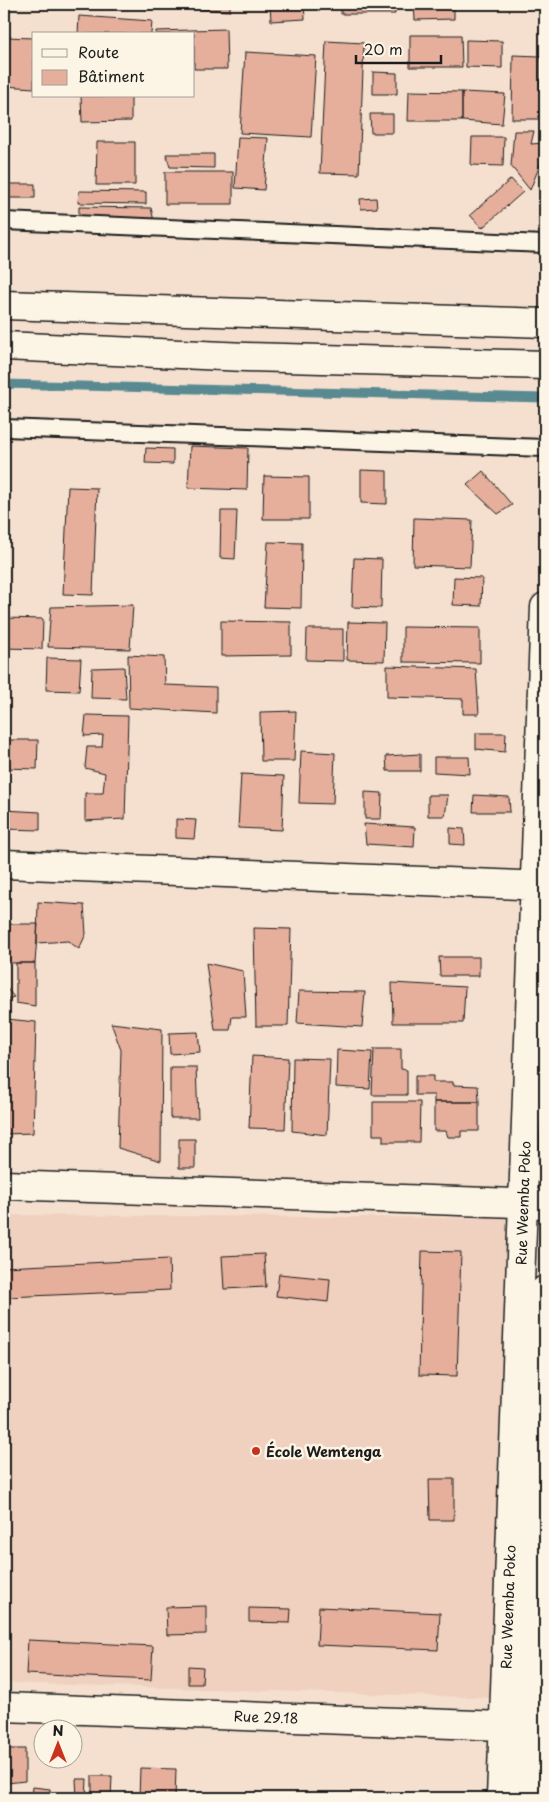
<svg xmlns="http://www.w3.org/2000/svg" width="549" height="1802" font-family="'Playpen Sans',sans-serif">
<style>
.built{fill:#f0d1c0}
.lines{fill:none;stroke-linecap:round;stroke-linejoin:round}
.stream{stroke:#5a8a91;stroke-width:9}
.building{fill:#e6af9c;stroke:#1c1c1c}
.service-casing{stroke:#1c1c1c;stroke-width:20}
.minor-casing{stroke:#1c1c1c;stroke-width:31}
.primary-casing{stroke:#1c1c1c;stroke-width:31}
.service{stroke:#fcf5e5;stroke-width:16}
.minor{stroke:#fcf5e5;stroke-width:28}
.primary{stroke:#fcf5e5;stroke-width:28}
.poi-dot{fill:#c8321e;stroke:#fcf5e5;stroke-width:2}
.labels{text-anchor:middle;dominant-baseline:central;stroke-width:5;stroke-linejoin:round;paint-order:stroke}
.street-label{font-size:14px;fill:#1c1c1c;stroke:#fcf5e5}
.poi-label{font-size:14px;font-weight:bold;fill:#1c1c1c;stroke:#fcf5e5;text-anchor:start}
</style>
<rect width="100%" height="100%" fill="#f5e0cf"/>
<filter id="ink" filterUnits="userSpaceOnUse"><feTurbulence type="fractalNoise" baseFrequency=".02" numOctaves="2"/><feDisplacementMap in="SourceGraphic" scale="10" xChannelSelector="R" yChannelSelector="G"/><feConvolveMatrix kernelMatrix="1 2 1 2 8 2 1 2 1" color-interpolation-filters="sRGB"/></filter>
<g filter="url(#ink)">
<!-- built -->
<path class="built" d="M4 1215 515 1218 500 1698 4 1683Z"/>
<g class="lines">
<!-- stream -->
<path class="stream" d="M4 384 545 398"/>
</g>
<!-- building -->
<path class="building" d="M179 4H230V11L179 8Z
M270 4H304L305 19 271 21Z
M341 4H395V14H341Z
M414 4H454V19L415 20Z
M79 16 152 21 151 34H78Z
M226 29 227 69H194V34H156V31Z
M410 35H461L462 67H410Z
M4 37 34 38V88L4 86Z
M466 40 502 41V68L466 67Z
M326 41 364 43 359 174 320 173Z
M245 52 316 56 311 137 240 133Z
M513 55 540 56V119H512Z
M373 72 397 73V94H373Z
M409 91 462 92V121H408Z
M462 92 505 94 502 124 462 121Z
M81 96H131V121L82 122Z
M370 114H393V133H371Z
M4 115H6L4 139Z
M514 131H534L531 144 543 143 541 162 530 190 511 166Z
M238 137 268 138 264 190 235 188Z
M472 137H504L503 166 471 165Z
M97 142H135V185H96Z
M166 154H214V168L170 167Z
M4 161H7L6 180H4Z
M165 172H233V204H165Z
M511 179 523 192 482 228 470 215Z
M4 184H35V198H4Z
M79 191 146 192V204L78 203Z
M376 198 377 208 361 209 360 199Z
M79 207 151 208 154 221 79 220Z
M190 446 248 448 247 490 188 488Z
M146 448 173 449V464L145 463Z
M361 470 387 471V504L361 503Z
M483 471 512 505 498 514 467 485Z
M264 476 309 477V519H263Z
M68 487 97 488 93 595 63 594Z
M221 511H237L235 559 220 558Z
M414 518 472 520 470 567 413 565Z
M268 542 302 543 301 608 264 607Z
M354 558 382 559 381 608 352 607Z
M454 577 482 578 481 606 453 605Z
M133 605 130 649 48 647 51 607Z
M4 618 43 619 42 649 4 648Z
M221 621 291 622V655L221 656Z
M348 622 385 623 384 661 347 660Z
M403 627 480 628V663L403 662Z
M307 629H343V661L306 660Z
M128 655 164 657 165 685 216 687V713L129 708Z
M47 658 81 659 79 691 46 690Z
M387 666 476 669 479 714H463V699L387 697Z
M124 667 126 699 91 698 92 668Z
M296 711 294 761H261L260 712Z
M86 715 128 716 125 819 85 821V793H103L105 773 85 768 87 747H102L103 735 84 736Z
M476 733H506L505 752 476 749Z
M7 740H38L37 769 5 768Z
M301 751 335 753 333 804 299 803Z
M420 754V771H387L386 756Z
M434 757H469L470 774 434 772Z
M241 774 284 776 282 830 238 828Z
M365 792 382 793 381 819H365Z
M428 795H448L445 816H428Z
M474 795 509 797 510 812H473Z
M4 810 40 812V830L4 829Z
M176 819 196 820 194 839 176 838Z
M364 824 415 827 414 847 366 844Z
M450 828 464 829 465 845 450 844Z
M38 902 84 905 86 934 79 949 68 941 37 943Z
M4 924H38L35 963H4Z
M254 928 291 929 288 1026H256Z
M439 957H479V976H440Z
M16 963H35V1006L16 1003Z
M206 963 243 971 246 1017H232L230 1030H215Z
M392 983 465 987 463 1023H393Z
M4 985 14 997 4 1000Z
M299 991 365 992 362 1027 297 1023Z
M7 1019 36 1022 33 1133 6 1134Z
M111 1023 162 1029 161 1161 118 1148 121 1050Z
M198 1032 200 1052 170 1054 169 1033Z
M374 1049H401V1069L407 1070V1095H372Z
M337 1050 372 1052 370 1089 336 1087Z
M252 1056 288 1058 285 1129 249 1128Z
M293 1058 330 1059 327 1135 292 1131Z
M170 1067H196L198 1118H170Z
M415 1076H433V1082H453V1085L478 1086 479 1102H434V1095H415Z
M373 1102H420L419 1142H383V1135H373Z
M434 1102H479V1131H461V1137H448L446 1131H434Z
M179 1139H195V1168H179Z
M422 1251 461 1252 457 1376 419 1375Z
M264 1254 266 1287 224 1289 222 1256Z
M169 1259 170 1290 7 1297 5 1267Z
M279 1274 330 1279 328 1302 276 1296Z
M429 1479H454V1520H430Z
M206 1606V1634L167 1635 166 1607Z
M319 1607 440 1613 438 1650 317 1645Z
M249 1608 291 1609 290 1623 249 1622Z
M28 1640 153 1646 151 1680 26 1674Z
M188 1666 203 1667 202 1684H188Z
M4 1749H25V1781L7 1783V1798H4Z
M140 1768 176 1769 175 1798H139Z
M92 1776H112L111 1798H92Z
M76 1779H87L86 1798H77Z
M33 1787 50 1789V1798H32Z"/>
<g class="lines">
<defs>
<path id="service" d="M4 221 545 244
M4 428 545 448"/>
<path id="minor" d="M4 864 545 886
M4 1185 545 1204
M4 1707 529 1727
M501 1798 545 607
M526 1798 545 1290"/>
<path id="primary" d="M4 305 545 323
M4 346 246 357 545 365"/>
</defs>
<!-- service casing -->
<use href="#service" class="service-casing"/>
<!-- minor casing -->
<use href="#minor" class="minor-casing"/>
<!-- primary casing -->
<use href="#primary" class="primary-casing"/>
<!-- service -->
<use href="#service" class="service"/>
<!-- minor -->
<use href="#minor" class="minor"/>
<!-- primary -->
<use href="#primary" class="primary"/>
</g>
</g>
<!-- markers -->
<circle class="poi-dot" cx="256" cy="1451" r="5"/>
<g class="labels">
<!-- street labels -->
<g class="street-label">
<text transform="translate(523 1203) rotate(-88)">Rue Weemba Poko</text>
<text transform="translate(508 1607) rotate(-88)">Rue Weemba Poko</text>
<text transform="translate(266 1717) rotate(2)">Rue 29.18</text>
</g>
<!-- poi labels -->
<g class="poi-label">
<text x="266" y="1451">École Wemtenga</text>
</g>
</g>
<!-- margin -->
<rect width="549" height="1802" fill="none" stroke="#fcf5e5" stroke-width="20"/>
<rect x="10" y="10" width="529" height="1782" fill="none" stroke="#1c1c1c" stroke-width="2" filter="url(#ink)"/>
<!-- legend -->
<rect x="32" y="32" width="162" height="65" fill="#fcf5e5" stroke="#a29e95"/>
<rect x="42" y="49" width="25" height="8" fill="#fcf5e5" stroke="#a29e95"/>
<text x="78" y="58" font-size="15" fill="#1c1c1c">Route</text>
<rect x="42" y="70" width="25" height="15" fill="#e6af9c" stroke="#a29e95"/>
<text x="78" y="82" font-size="15" fill="#1c1c1c">Bâtiment</text>
<!-- north arrow -->
<g transform="translate(58 1744)"><circle r="24" fill="#fcf5e5" stroke="#a29e95"/>
<path d="M0-4L9 19L0 12L-9 19Z" fill="#c8321e"/>
<text y="-8" font-size="14" font-weight="bold" text-anchor="middle" fill="#1c1c1c">N</text>
</g>
<!-- scale -->
<path d="M356 55v8h85v-8" fill="none" stroke="#1c1c1c" stroke-width="2.5"/>
<text x="364" y="55" font-size="15" fill="#1c1c1c" stroke="#fcf5e5" stroke-width="4" paint-order="stroke">20 m</text>
</svg>
